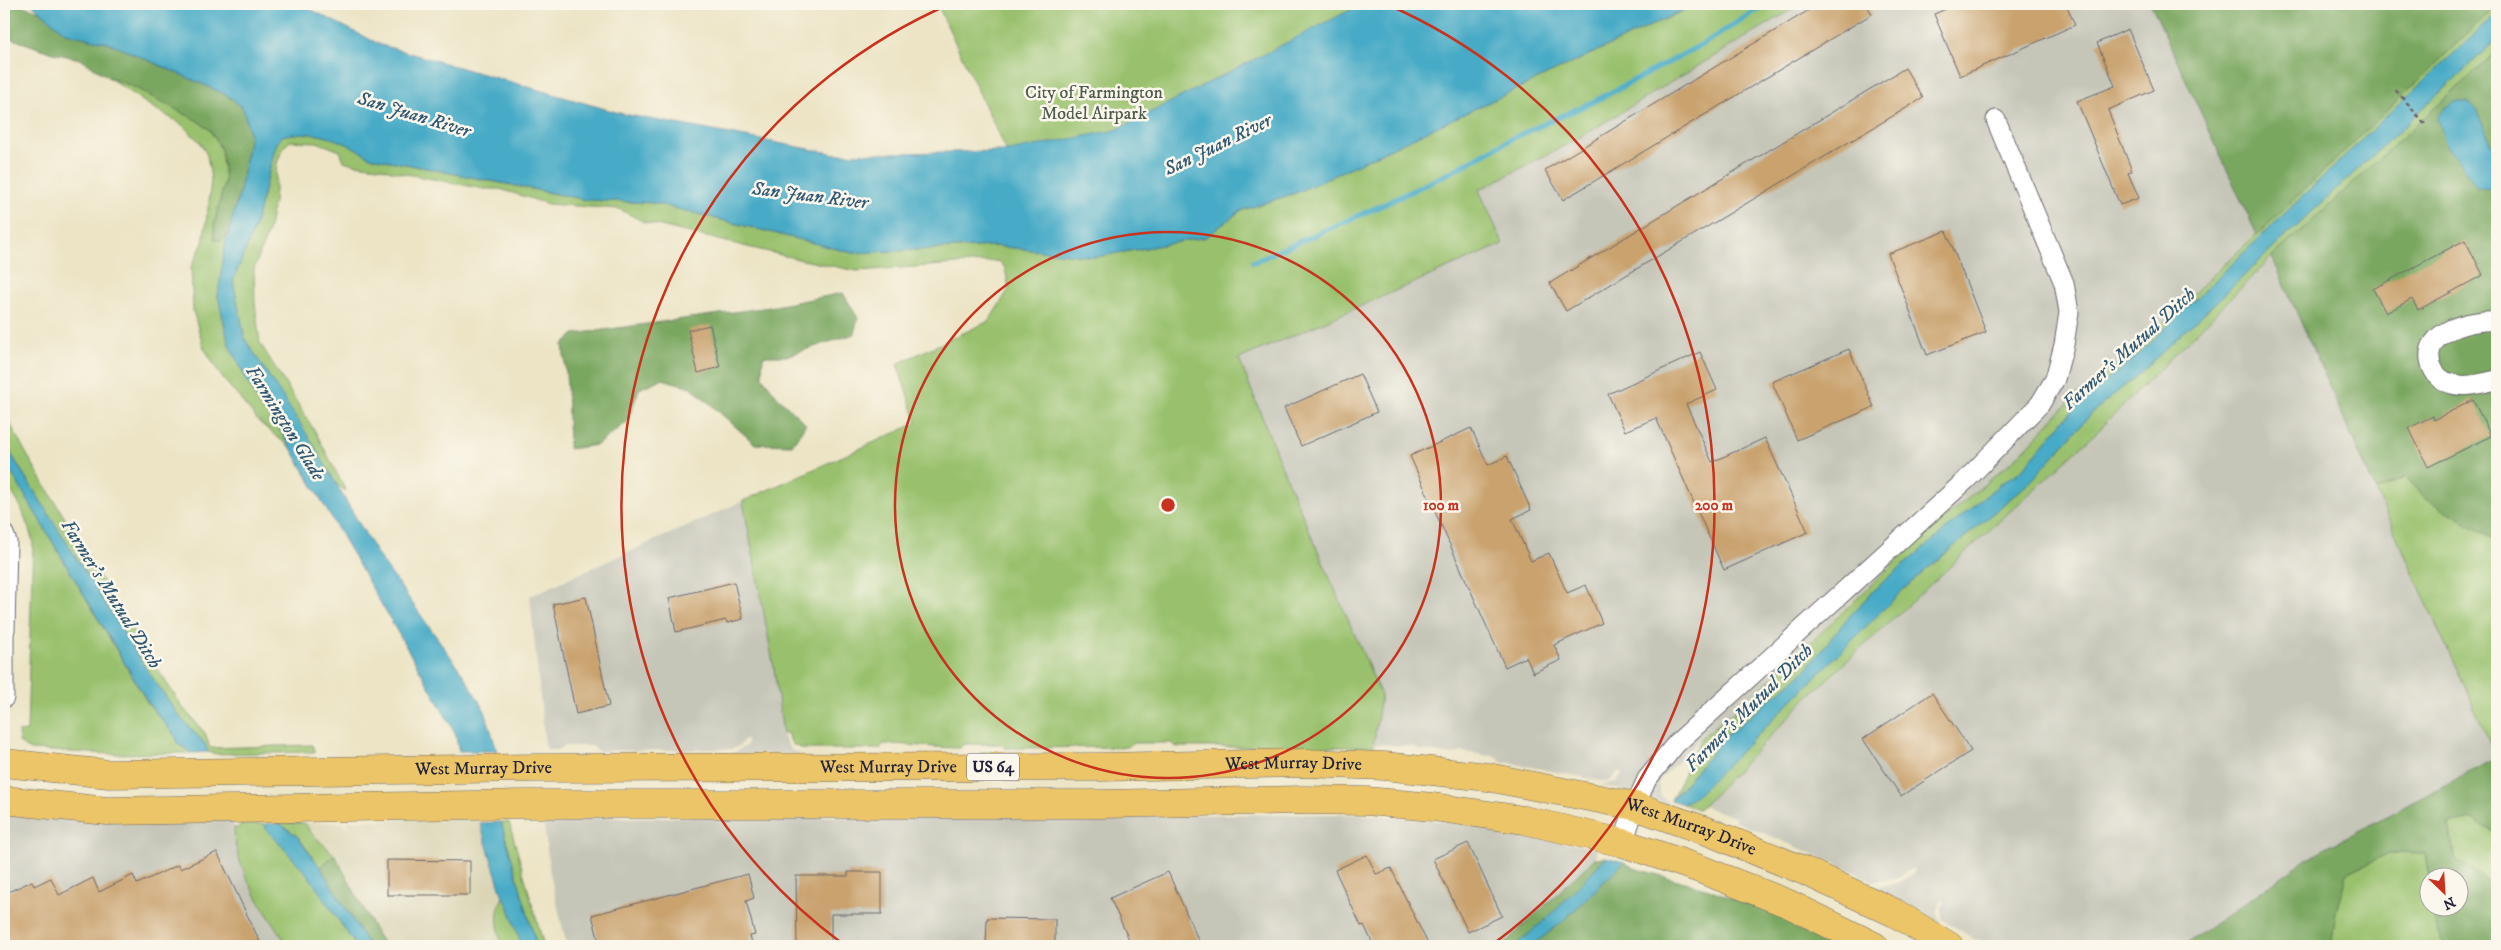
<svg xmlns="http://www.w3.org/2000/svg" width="2501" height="950" font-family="'IM FELL DW Pica',serif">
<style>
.built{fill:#dad5b5}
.industrial{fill:#c5c5b8}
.green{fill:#99c16d;stroke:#5e7254}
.forest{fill:#7aa760;stroke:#4e644e}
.water{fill:#47aac6;stroke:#346680}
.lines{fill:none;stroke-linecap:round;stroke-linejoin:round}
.stream{stroke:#47aac6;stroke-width:5.5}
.building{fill:#c9a26e}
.minor-casing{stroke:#69666b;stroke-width:21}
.highway-casing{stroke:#69666b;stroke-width:29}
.path{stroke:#69666b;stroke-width:3;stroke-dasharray:4 4;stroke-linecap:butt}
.minor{stroke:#fff;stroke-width:19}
.highway{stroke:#edc569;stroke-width:28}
.ring{fill:none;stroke:#c8321e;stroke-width:2.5}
.labels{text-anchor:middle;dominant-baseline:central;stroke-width:5;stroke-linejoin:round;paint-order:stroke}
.shield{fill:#fbf7ec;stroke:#636270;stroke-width:1}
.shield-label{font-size:16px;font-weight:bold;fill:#22223b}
.park-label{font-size:18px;fill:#4c5a4c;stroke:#fbf7ec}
.street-label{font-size:18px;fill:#22223b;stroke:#fbf7ec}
.water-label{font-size:19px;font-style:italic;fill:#315873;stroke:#fbf7ec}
.centre{fill:#c8321e;stroke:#fbf7ec;stroke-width:2.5}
.ring-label{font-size:15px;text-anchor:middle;font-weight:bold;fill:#c8321e;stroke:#fbf7ec;stroke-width:5;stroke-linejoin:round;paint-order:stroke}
</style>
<rect width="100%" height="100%" fill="#fbf7ec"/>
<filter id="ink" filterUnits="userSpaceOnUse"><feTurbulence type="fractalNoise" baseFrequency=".02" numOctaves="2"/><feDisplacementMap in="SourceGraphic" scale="10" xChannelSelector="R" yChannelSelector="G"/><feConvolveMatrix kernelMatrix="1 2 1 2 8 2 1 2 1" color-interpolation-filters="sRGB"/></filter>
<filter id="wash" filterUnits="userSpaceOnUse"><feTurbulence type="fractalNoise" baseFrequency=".0096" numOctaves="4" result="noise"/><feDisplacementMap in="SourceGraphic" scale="20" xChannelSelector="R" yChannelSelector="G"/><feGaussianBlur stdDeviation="1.12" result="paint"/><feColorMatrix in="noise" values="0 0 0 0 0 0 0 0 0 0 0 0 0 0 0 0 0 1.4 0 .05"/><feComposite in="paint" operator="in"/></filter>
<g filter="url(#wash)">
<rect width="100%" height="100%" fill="#ece4c5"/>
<!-- built -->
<path class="built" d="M478 818 503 897 498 905 497 925 502 946H385L335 855 311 833 305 823H341L346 827H348V821Z"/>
<!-- industrial -->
<path class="industrial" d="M1801 4H2151L2257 235 2127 357 2071 400 2019 455 1921 538 1848 605 1747 702 1702 737 1658 782 1661 796 1671 805 1601 785 1616 782 1622 773 1619 771 1610 781H1602L1501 761 1498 757 1462 752 1453 755 1420 750 1415 747 1377 744 1373 747 1381 695 1288 482 1239 359 1502 244 1479 190 1575 140Z
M2272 257 2496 758 2311 856 2183 946H1985V943L1978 939 1977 941 1942 919 1941 909 1944 901 1941 899 1936 912 1942 924 1874 887 1890 885 1901 881 1915 872 1913 868 1892 880 1873 881 1837 864 1735 821V817L1703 806 1809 696 2101 428Z
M743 501 774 668 783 737 791 750 802 754H731L746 746 748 741 744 739 740 746 732 749 598 751 593 746H564L557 750H549L545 747 530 596Z
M4 813 234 820V841L265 910 288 946H4Z
M1353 814 1433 820 1494 828 1597 849 1595 858 1506 942 1498 946H567L550 874 543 818Z"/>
<!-- green -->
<path class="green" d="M937 4H1529L1047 236Z
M1697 4H1801L1575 140 1479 190 1503 244 1239 359 1288 482 1381 695 1373 747H1176L1171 743H1133L1127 747 1005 748 1001 744H963L960 748C933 748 910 744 883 744L880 749H803L792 744 787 733 783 734 774 668 743 501 917 423 897 364 989 321 1009 289 1005 268 999 261 857 271 798 259 644 222 619 209 548 204 500 189H484L391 171C375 164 360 167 344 161L340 151 317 142 290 141 283 148 277 163 274 202 268 232 254 269 255 303 260 343 316 433 346 491 336 484 256 359 245 339 233 281 254 229 276 145 282 136C313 128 344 140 370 157L587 200 654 203 853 253 995 246 1096 257 1206 237 1240 211 1298 192Z
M2497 5V13L2488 22 2376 126 2132 360 2078 404 2020 472 2000 484 1874 590 1846 620 1804 672 1727 735 1671 800 1702 737 1747 702 1921 538 2019 455 2071 400 2127 357Z
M2497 39V51L2272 257 2101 428 1809 696 1703 806 1698 809 1683 804 1697 795 1906 587 2031 481 2091 414 2141 372Z
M108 77 132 86 198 121 210 130 221 149 225 180 214 225 221 241 228 233 218 296 229 345 261 407 275 422 292 449 259 422 221 376 204 348 193 311 191 267 203 243 209 201 211 179 207 155 200 142 181 124 147 104Z
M4 412 26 453 117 606 183 708 205 733 210 748 312 745 315 752 217 754 208 752 205 744 180 717 145 667 4 443Z
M4 460 149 705 176 737 177 743 192 753 110 754 31 750 26 748 19 742 18 732 27 731 33 541 21 507 4 480Z
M2406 477 2426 499 2497 540V759L2376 491Z
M2472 819 2497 834V888L2454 858 2449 823Z
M501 822H509L544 946H537Z
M279 823H305L311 833 335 855 320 867 297 836Z
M241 824H265L266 829 309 876 356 946H288C267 913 233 868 234 828H238Z
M2389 853 2425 854 2429 877 2428 908H2433L2436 929 2445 946H2331L2336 911 2347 873Z
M503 897 508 905 522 946H502C498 929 494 913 503 897Z"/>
<!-- forest -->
<path class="forest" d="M4 4 20 5 40 11 65 33 109 43 227 95 243 108 250 135 240 191 228 233 221 241 214 239V225L225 180 221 149 210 130 198 121 132 86 108 77 80 59 53 53 4 36Z
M2151 4H2497V5L2257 235Z
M2497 51V156L2475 108 2496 188 2497 186V540L2426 499 2406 477 2376 491 2272 257Z
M843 293 858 318 854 334 786 356H763L762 376 777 396 806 424 792 445 755 444 691 387 662 379 639 389 627 422 597 445 569 449 567 385 563 344 574 334 770 307Z
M2496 758 2497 834 2472 819 2449 824 2454 858 2497 888V946H2445L2436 929 2433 908H2458V878L2429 877 2425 854 2389 853 2347 873 2336 911 2331 946H2183L2311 856Z
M335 855 378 936 385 946H369L320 867Z
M1606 857 1554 913 1515 946H1498L1506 942 1595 858Z
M1624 862 1634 868 1709 889 1809 928 1843 946H1531L1561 923Z"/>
<!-- water -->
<path class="water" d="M32 4H300L381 45 623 114 836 154 1009 151 1116 130 1362 4H1697L1298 192 1240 211 1206 237 1096 257 995 246 853 253 654 203 587 200 370 157C344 140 313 128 282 136L276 145 254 229 233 281 245 339 310 439 377 554 463 674 485 711 497 751H459L455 733 434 695 288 443 275 422 261 407 229 345 218 296 225 245 240 191 250 135 243 108 227 95 109 43 65 33Z
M2497 13V39L2141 372 2091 414 2031 481 1906 587 1697 795 1683 804 1671 800 1727 735 1804 672 1846 620 1874 590 2000 484 2020 472 2078 404 2132 360 2376 126Z
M2455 102H2468L2475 108 2497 156V186L2492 190 2477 187 2445 142 2438 117 2444 108Z
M4 443 145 667 180 717 205 744 208 752 192 753 177 743 176 737 149 704 4 460Z
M501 822 537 946H522L508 905 503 897 480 823Z
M279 823 297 836 320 867 369 946H356L309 876 266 829 265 824Z
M1606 857 1624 862 1561 923 1531 946H1515L1554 912Z"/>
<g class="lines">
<!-- stream -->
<path class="stream" d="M1253 262 1387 203 1453 171 1511 139 1597 100 1705 43 1766 4"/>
</g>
<g id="blocks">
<!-- building -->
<path class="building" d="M1819 4H1866L1872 14 1563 200 1545 170Z
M1958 4H2066L2075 25 1960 76 1934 14Z
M2128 29 2154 90 2108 110 2132 171 2128 173 2139 198 2120 205 2077 101 2115 86 2097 43Z
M1905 68 1923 98 1566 311 1550 283Z
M1946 231 1986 332 1927 355 1888 254Z
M2465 240 2483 275 2418 310 2412 299 2386 313 2373 289Z
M710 325 720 367 698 373 688 330Z
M1849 349 1874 407 1797 440 1772 382Z
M1700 352 1717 390 1686 404 1712 462 1765 438 1808 532 1724 570 1656 418 1625 431 1608 394Z
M1360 374 1377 412 1301 446 1284 408Z
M2473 400 2491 436 2428 467 2409 428 2433 416 2434 420Z
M1471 428 1488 465 1507 456 1531 510 1512 519 1531 561 1549 553 1567 593 1586 585 1602 623 1554 645 1561 660 1533 673 1526 657 1505 667 1410 456Z
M734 582 743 619 727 623 726 620 676 632 669 598Z
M586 597 609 706 576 714 553 604Z
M1932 693 1971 751 1901 796 1863 739Z
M1468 843 1502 916 1468 932 1433 859Z
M217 852 262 946H11L4 930V894L32 881 34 886 51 878 59 895 93 878 99 892 133 875 137 884 178 865 180 869Z
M1367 855 1376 874 1391 868 1427 942 1419 946H1374L1364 925 1361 926 1335 870Z
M387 860 470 861V895H387Z
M848 872H882V914H831V946H797L796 876H848Z
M1168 872 1201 946H1132L1110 898Z
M748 874 754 898 746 901 755 935 750 936 753 946H600L592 915Z
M987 918 1055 919V946H986Z"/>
</g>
</g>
<g filter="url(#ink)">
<use href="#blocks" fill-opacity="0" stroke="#69666b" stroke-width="1"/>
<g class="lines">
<defs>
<path id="minor" d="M2497 321C2474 319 2421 330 2431 364 2434 374 2441 381 2452 384 2466 388 2483 383 2497 380
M4 534 7 542 5 630
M4 630V698
M1623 843 1635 806 1647 779 1676 744 1966 480 2040 404 2055 379 2064 345 2069 312 2064 283 1996 120"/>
<g id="highway">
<path id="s1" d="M4 763 109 774 534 768 1100 767 1305 763 1384 766 1488 777 1635 806 1712 833 1805 871 1895 913 1949 946"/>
<path d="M4 800 107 811 524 804H1100L1301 800 1366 801 1433 807 1524 820 1623 843 1700 869 1789 904 1874 946"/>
</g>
</defs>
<!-- minor casing -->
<use href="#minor" class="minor-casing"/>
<!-- highway casing -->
<use href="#highway" class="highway-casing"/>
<!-- path -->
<path class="path" d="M2396 90 2425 124"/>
<!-- minor -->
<use href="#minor" class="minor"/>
<!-- highway -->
<use href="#highway" class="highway"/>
</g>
</g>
<!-- distance rings -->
<g class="ring">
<circle cx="1168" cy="505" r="273"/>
<path d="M843 944A546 546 0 0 1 950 4M1386 4A546 546 0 0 1 1493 944"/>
</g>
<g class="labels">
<!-- shield labels -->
<rect class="shield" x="967" y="753.5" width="52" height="27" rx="4"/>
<g class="shield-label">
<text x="993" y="767">US 64</text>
</g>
<!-- park labels -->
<g class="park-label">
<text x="1094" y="93">City of Farmington<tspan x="1094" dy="21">Model Airpark</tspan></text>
</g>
<!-- street labels -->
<g class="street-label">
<text stroke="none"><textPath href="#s1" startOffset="1290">West Murray Drive</textPath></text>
<text stroke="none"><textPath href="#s1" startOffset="885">West Murray Drive</textPath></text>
<text stroke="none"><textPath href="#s1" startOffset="480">West Murray Drive</textPath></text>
<text stroke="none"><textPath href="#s1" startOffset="1695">West Murray Drive</textPath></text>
</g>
<!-- water labels -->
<g class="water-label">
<text transform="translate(414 115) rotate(17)">San Juan River</text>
<text transform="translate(1218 145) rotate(-26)">San Juan River</text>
<text transform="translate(810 196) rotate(7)">San Juan River</text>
<text transform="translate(2129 349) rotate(-42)">Farmer's Mutual Ditch</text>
<text transform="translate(285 423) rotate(58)">Farmington Glade</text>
<text transform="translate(111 594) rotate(58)">Farmer's Mutual Ditch</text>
<text transform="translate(1749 708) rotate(-45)">Farmer's Mutual Ditch</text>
</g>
</g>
<circle cx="1168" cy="505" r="8" class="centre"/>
<g class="ring-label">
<text x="1441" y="510">100 m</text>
<text x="1714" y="510">200 m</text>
</g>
<!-- margin -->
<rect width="2501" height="950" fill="none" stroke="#fbf7ec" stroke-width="20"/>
<!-- north arrow -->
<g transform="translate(2444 892) rotate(155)"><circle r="24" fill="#fbf7ec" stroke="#a4a2a5"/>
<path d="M0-4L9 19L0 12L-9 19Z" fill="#c8321e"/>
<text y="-8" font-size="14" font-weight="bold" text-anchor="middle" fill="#22223b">N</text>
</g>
</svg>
